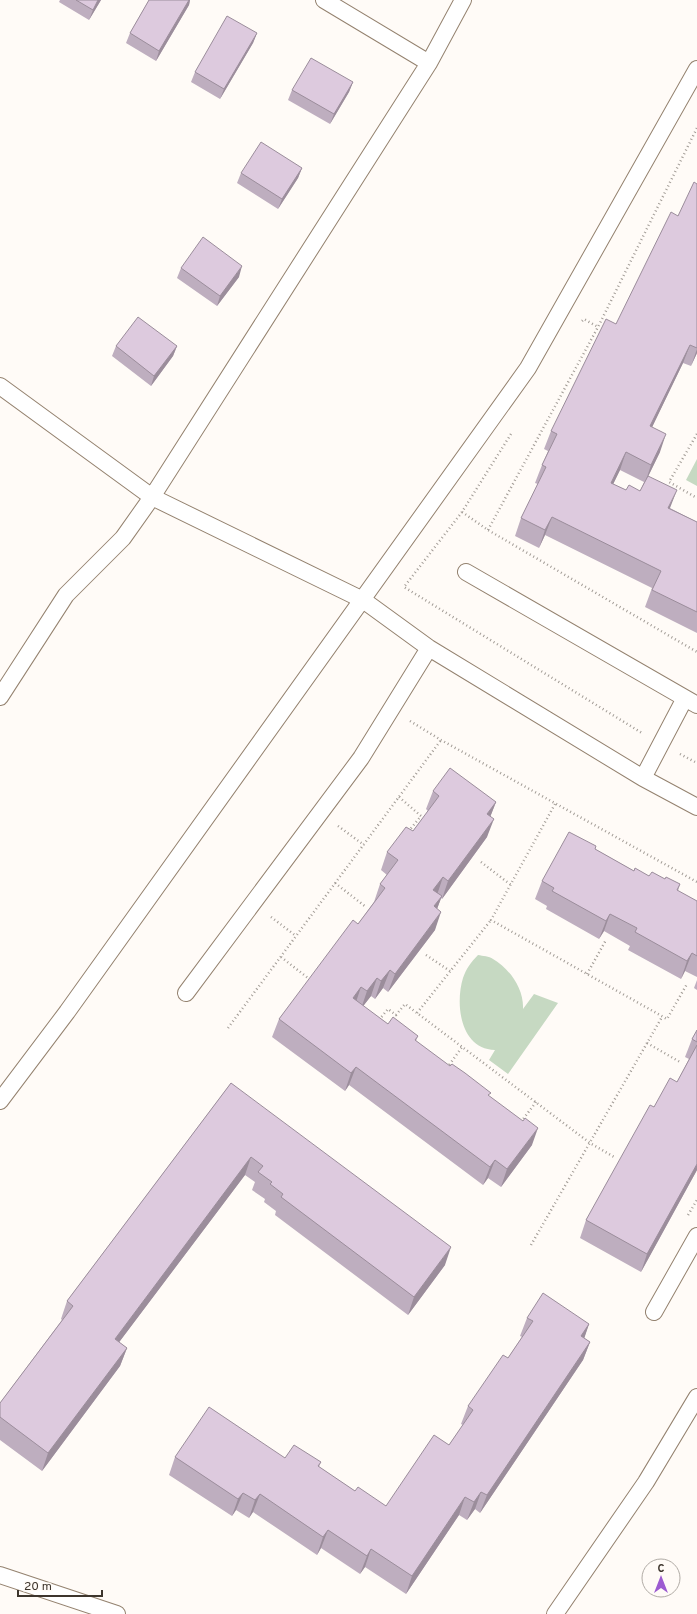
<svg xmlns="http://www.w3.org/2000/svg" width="697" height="1614" font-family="Overpass,sans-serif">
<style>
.green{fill:#c6d9c2}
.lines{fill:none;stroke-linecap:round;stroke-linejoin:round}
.lane-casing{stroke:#94826f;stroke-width:18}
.path{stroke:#a29c96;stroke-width:2.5;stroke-dasharray:1 3;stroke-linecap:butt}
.lane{stroke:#fff;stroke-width:16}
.wall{fill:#beaebf;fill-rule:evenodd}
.shaded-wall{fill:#9b8d9b}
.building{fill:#ddcade;stroke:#9b8d9b}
</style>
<rect width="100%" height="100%" fill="#fffbf7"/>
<!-- green -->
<path class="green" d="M697 459V486L686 480Z
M478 955C483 956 489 956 493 959 510 969 524 989 523 1009L534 994 558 1003 508 1074 489 1060 495 1050C460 1049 455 1004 463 978 466 969 471 962 478 955Z"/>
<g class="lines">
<defs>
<path id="lane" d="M324 0 429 63
M0 386 152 497 429 63 463 0
M466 572 697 705
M0 697 66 595 123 538 152 497 363 600 429 648 643 778 697 807
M643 778 685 698
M186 993 361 758 429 648
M0 1101 67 1012 528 368 697 69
M654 1312 697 1236
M0 1575 117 1614
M555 1614 646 1482 697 1397"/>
</defs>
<!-- lane casing -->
<use href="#lane" class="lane-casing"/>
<!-- path -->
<path class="path" d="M582 321 584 319 598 327
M511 434 462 512 404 587 642 733
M697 434 669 482 697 498
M462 512 488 530 697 652
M488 530 598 327 697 128
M410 721 441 740 697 882
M680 754 697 763
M399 797 421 816 408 832
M555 804 491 920 667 1019 687 984
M338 826 364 845
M481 862 511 885
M335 883 366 907
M271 917 296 936
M426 955 450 971
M281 957 308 978
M587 974 606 940
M417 1013 491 920
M379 1020 388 1009 396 1015 405 1004 590 1143 614 1157
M228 1028 441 740
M647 1043 680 1062
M447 1068 462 1047
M521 1122 536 1102
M688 1215 697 1200
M531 1245 662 1017"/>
<!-- lane -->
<use href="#lane" class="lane"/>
</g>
<!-- wall -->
<path class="wall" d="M60 0H101L89 20 59 2Z
M149 0H190L189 5 156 61 126 43 130 33Z
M257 33 253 43 220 99 191 82 195 72Z
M353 82 349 92 330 124 288 100 292 90Z
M302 168 298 178 278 209 237 183 241 173Z
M697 184V353L691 366 683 363 652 427 660 452 648 476 670 508 697 522V633L645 607 652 588 545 535 539 548 515 536 521 518 538 484 535 483 542 465 548 451 544 449 551 431 616 324 678 216ZM620 470 644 482 640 491 626 490 613 484Z
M181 268 239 277 217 306 177 278Z
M116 346H177L173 356 151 386 112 356Z
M433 791 496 802 490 817 487 837 442 899 441 898 437 909 435 930 388 992 383 988 375 999 371 996 363 1006 388 1024 418 1036 416 1041 489 1096 532 1145 501 1187 488 1178 483 1185 349 1085 345 1091 272 1037 279 1019 358 924 374 902 380 884 387 875 381 870 387 852 413 831 428 811 426 809Z
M596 846 595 849 634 871 649 876 665 879 680 884 678 891 697 901V977L685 971 681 979 628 950 630 946 604 931 599 939 546 909 547 906 535 899 542 881Z
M697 980V990L694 988Z
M697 1030V1170L641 1272 580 1238 586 1220 654 1107 677 1082 689 1059 685 1057 692 1039Z
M231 1083 445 1265 408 1315 275 1215 276 1211 264 1202 265 1199 252 1190 255 1182 245 1175 119 1342 127 1348 120 1366 42 1471 0 1440V1403L62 1320 61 1319 67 1301Z
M527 1318 589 1324 584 1338 590 1342 583 1360 480 1513 475 1509 467 1520 459 1515 406 1594 365 1567 360 1574 321 1548 317 1555 253 1512 249 1518 236 1510 232 1516 169 1475 175 1457 285 1458 321 1462 319 1467 355 1491 386 1506 449 1445 463 1425 461 1424 468 1406 508 1358 522 1337 520 1336Z"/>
<!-- shaded-wall -->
<path class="shaded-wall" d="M98 0H101L89 20 93 10Z
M189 0H190L189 5 156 61 159 51Z
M257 33 253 43 220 99 224 89Z
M353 82 349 92 330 124 334 114Z
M302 168 298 178 278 209 282 199Z
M242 266 239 277 217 306 220 296Z
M690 345 683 363 644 444 650 426Z
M177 346 173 356 151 386 154 376Z
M697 349V353L691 366Z
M666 434 660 452 645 483 651 465Z
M626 452 620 470 605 501 611 483Z
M677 490 670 508 662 525 668 508Z
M552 517 545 535 539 548 545 530Z
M496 802 489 820 487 814Z
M494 819 487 837 442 899 448 881Z
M443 877 437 895 433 890Z
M442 896 435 914 434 906Z
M441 912 435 930 388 992 395 974Z
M610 914 604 931 599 939 606 921Z
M692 953 685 971 681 979 687 961Z
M390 970 383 988 375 999 381 981Z
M377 978 371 996 361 1009 367 991Z
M361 987 355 1005 353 998Z
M356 1067 349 1085 345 1091 351 1073Z
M538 1128 532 1145 501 1187 507 1169Z
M251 1157 245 1175 108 1357 115 1339Z
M495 1160 488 1178 483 1185 490 1167Z
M697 1164V1170L641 1272 647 1254Z
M451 1247 445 1265 408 1315 414 1297Z
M589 1324 583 1342 581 1336Z
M590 1342 583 1360 480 1513 487 1495Z
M127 1348 120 1366 42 1471 48 1453Z
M481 1492 475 1509 467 1520 474 1502Z
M243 1493 236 1510 232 1516 238 1499Z
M260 1494 253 1512 249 1518 255 1500Z
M465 1497 459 1515 406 1594 412 1576Z
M328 1530 321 1548 317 1555 323 1537Z
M371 1549 365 1567 360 1574 367 1556Z"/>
<!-- building -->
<path class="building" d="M76 0H98L93 10Z
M149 0H189L159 51 130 33Z
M227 16 257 33 224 89 195 72Z
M311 58 353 82 334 114 292 90Z
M261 142 302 168 282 199 241 173Z
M694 182 697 184V348L690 345 650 426 666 434 651 465 626 452 611 483 626 490 629 485 640 491 648 476 677 490 668 508 697 522V612L652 590 661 571 552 517 545 530 521 518 546 467 542 465 557 434 551 431 606 319 616 324 671 212 678 216Z
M203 237 242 266 220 296 181 268Z
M138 317 177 346 154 376 116 346Z
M450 768 496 802 487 814 494 819 448 881 443 877 433 890 442 896 434 906 441 912 395 974 390 970 381 981 377 978 367 991 361 987 353 998 388 1024 393 1017 418 1036 415 1040 450 1066 452 1064 465 1073 491 1093 488 1095 523 1121 525 1118 538 1128 507 1169 495 1160 490 1167 356 1067 351 1073 279 1019 353 920 358 924 385 888 380 884 398 860 387 852 406 827 413 831 439 796 433 791Z
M569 832 596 846 595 849 634 871 635 868 649 876 652 872 665 879 666 877 680 884 677 890 697 901V956L692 953 687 961 635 932 637 928 610 914 606 921 552 891 554 888 542 881Z
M697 1030V1042L692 1039Z
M697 1045V1164L647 1254 586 1220 650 1105 654 1107 670 1078 677 1082Z
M231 1083 451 1247 414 1297 281 1197 283 1194 270 1184 272 1182 258 1172 263 1166 251 1157 115 1339 127 1348 48 1453 0 1417V1403L73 1306 67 1301Z
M543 1293 589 1324 581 1336 590 1342 487 1495 481 1492 474 1502 465 1497 412 1576 371 1549 367 1556 328 1530 323 1537 260 1494 255 1500 243 1493 238 1499 175 1457 209 1407 285 1458 294 1445 321 1462 318 1466 355 1491 358 1487 386 1506 434 1435 449 1445 473 1410 468 1406 503 1355 508 1358 533 1321 527 1318Z"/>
<!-- north arrow -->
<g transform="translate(661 1578)"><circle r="19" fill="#fffbf7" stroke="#b1aca6"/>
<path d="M0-3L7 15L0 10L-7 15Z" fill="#9c5bd1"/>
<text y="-6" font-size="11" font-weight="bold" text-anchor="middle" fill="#3d352d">С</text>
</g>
<!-- scale -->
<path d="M18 1590v6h84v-6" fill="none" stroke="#3d352d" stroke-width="2"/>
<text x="24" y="1590" font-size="12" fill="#3d352d" stroke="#fffbf7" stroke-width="3" paint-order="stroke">20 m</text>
</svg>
